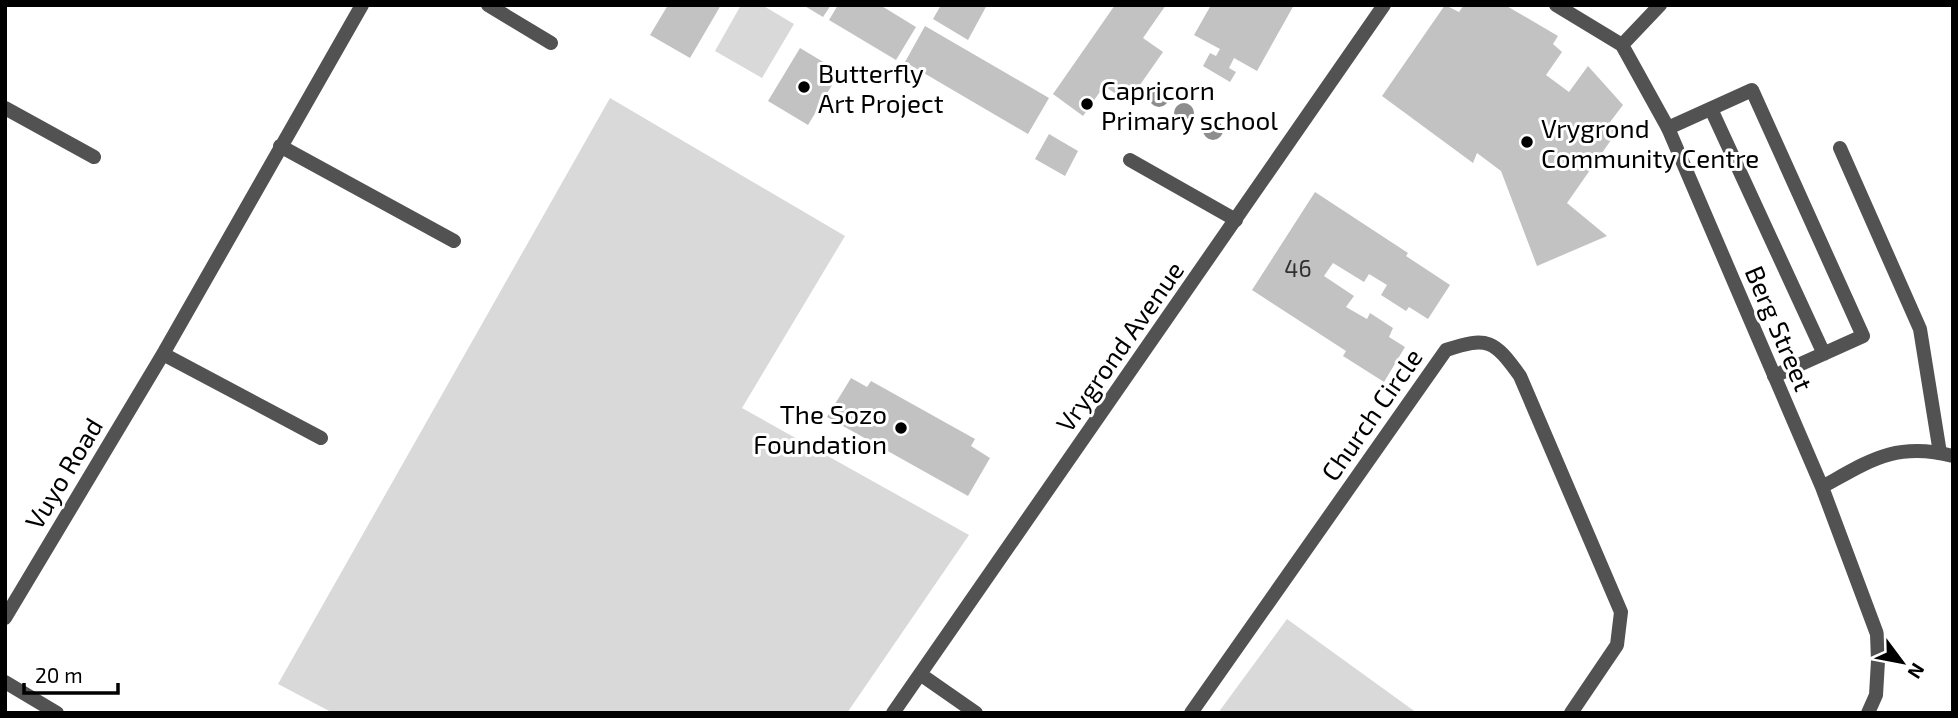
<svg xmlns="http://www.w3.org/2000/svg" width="1958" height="718" font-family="'Exo 2',sans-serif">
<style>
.green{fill:#d9d9d9}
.building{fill:#c2c2c2}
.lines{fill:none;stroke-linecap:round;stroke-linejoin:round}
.service{stroke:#525252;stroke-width:14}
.minor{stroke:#525252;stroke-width:14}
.tree{fill:#8d8d8d}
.poi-dot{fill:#000;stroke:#fff;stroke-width:2.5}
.labels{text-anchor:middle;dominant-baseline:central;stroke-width:6;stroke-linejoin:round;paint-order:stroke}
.number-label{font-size:23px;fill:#303030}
.poi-label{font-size:26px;fill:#000;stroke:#fff;text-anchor:start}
.street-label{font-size:26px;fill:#000;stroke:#fff}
</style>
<rect width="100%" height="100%" fill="#fff"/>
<!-- green -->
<path class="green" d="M741 5H762L794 24 762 78 715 51Z
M610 98 845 236 742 408 969 535 847 713H333L278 684Z
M1287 619 1417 713H1218Z"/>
<!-- building -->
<path class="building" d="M668 5H721L690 58 650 35Z
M803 5H831L823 17Z
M838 5H880L916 27 896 60 829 20Z
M941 5H987L968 40 933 19Z
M1115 5H1166L1143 38 1163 52 1128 102 1104 86 1083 116 1053 94Z
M1211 5H1294L1257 71 1234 58 1229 68 1236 72 1230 82 1203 66 1210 53 1216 56 1220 49 1194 35Z
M1445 5 1459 12 1464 5H1505L1558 36 1553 44 1562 52 1546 75 1569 92 1588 66 1623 105 1610 122 1618 130 1567 203 1607 236 1537 266 1501 171 1477 153 1473 163 1382 96Z
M925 26 1049 98 1028 134 905 62Z
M800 48 840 72 808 125 768 101Z
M1049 134 1078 151 1065 176 1035 159Z
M1315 192 1408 253 1406 256 1450 285 1428 319 1409 307 1406 311 1381 295 1387 285 1369 274 1364 282 1333 263 1324 276 1354 296 1346 307 1367 319 1370 313 1393 328 1389 337 1405 347 1384 382 1343 356 1346 351 1252 290Z
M851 378 867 387 871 381 975 439 971 446 990 458 968 496 827 417Z"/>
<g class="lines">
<!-- service -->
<path class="service" d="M1711 109 1824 354
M1668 128 1752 90 1863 336 1774 376
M1840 148 1920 329 1940 453
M1130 160 1236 220"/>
<!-- minor -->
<path class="minor" d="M488 5 551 43
M1556 5 1622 45 1668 128 1822 487 1877 634 1878 661 1876 695 1868 713
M1622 45 1660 5
M5 108 94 157
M280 146 454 241
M163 354 321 438
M1822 487C1869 461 1896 441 1953 456
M5 618 163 354 362 5
M920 674 976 713
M5 682 57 713
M893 713 1384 5
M1191 713 1446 350C1488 336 1494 340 1520 376L1621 612 1617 645 1571 713"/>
</g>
<!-- trees -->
<g class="tree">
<circle cx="1159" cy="97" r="10"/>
<circle cx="1184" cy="113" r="10"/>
<circle cx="1213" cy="130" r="10"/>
</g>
<!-- markers -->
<g class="poi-dot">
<circle cx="804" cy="87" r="7"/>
<circle cx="1087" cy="104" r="7"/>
<circle cx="1527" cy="142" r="7"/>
<circle cx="901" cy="428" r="7"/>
</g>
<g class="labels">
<!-- number labels -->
<g class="number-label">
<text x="1298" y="268">46</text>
</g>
<!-- poi labels -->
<g class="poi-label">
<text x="818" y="72">Butterfly<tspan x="818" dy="30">Art Project</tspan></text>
<text x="1101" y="89">Capricorn<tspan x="1101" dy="30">Primary school</tspan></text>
<text x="1541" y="127">Vrygrond<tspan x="1541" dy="30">Community Centre</tspan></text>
<text x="887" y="413" text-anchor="end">The Sozo<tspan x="887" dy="30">Foundation</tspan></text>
</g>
<!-- street labels -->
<g class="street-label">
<text transform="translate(1780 328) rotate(67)">Berg Street</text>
<text transform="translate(1119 346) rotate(-55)">Vrygrond Avenue</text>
<text transform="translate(1371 414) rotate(-55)">Church Circle</text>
<text transform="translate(63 473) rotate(-59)">Vuyo Road</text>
</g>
</g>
<!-- border -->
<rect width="1958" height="718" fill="none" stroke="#000000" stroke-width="14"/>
<!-- north arrow -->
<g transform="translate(1902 662) rotate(122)" stroke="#ffffff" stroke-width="5" paint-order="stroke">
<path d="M0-5L12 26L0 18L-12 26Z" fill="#000000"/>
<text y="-10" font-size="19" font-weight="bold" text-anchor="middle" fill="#000000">N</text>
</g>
<!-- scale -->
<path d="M24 683v10h94v-10" fill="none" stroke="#000000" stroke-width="3.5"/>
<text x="35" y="683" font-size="21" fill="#000000" stroke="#ffffff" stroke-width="5" paint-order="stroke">20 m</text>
</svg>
